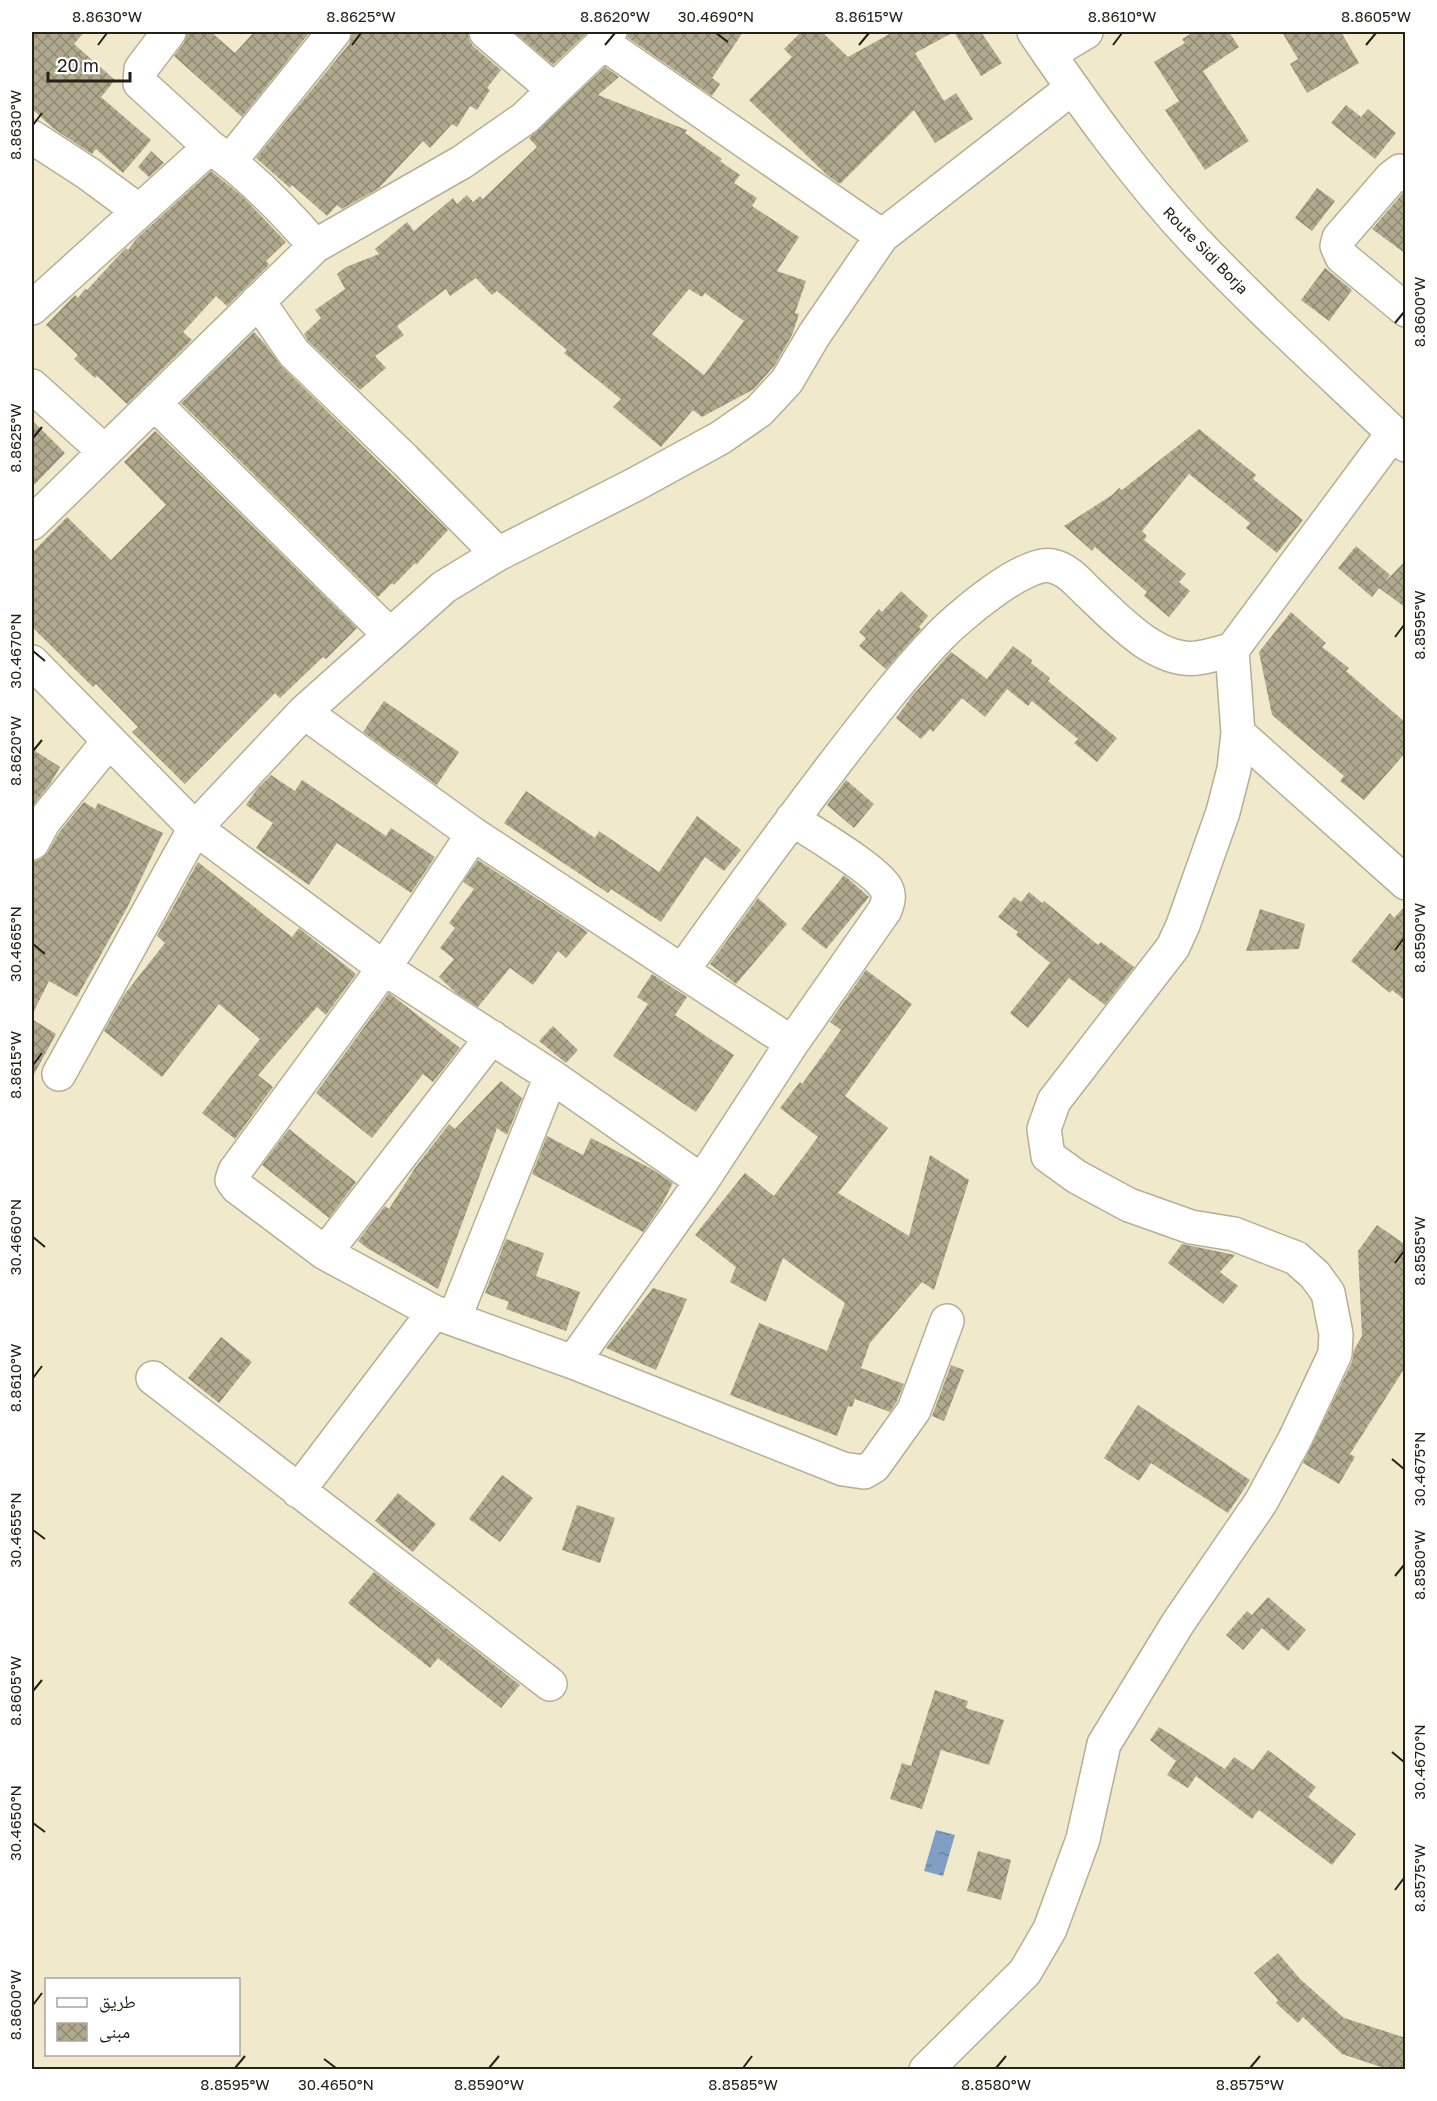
<svg xmlns="http://www.w3.org/2000/svg" width="1437" height="2101" font-family="'Golos Text','Noto Naskh Arabic',sans-serif">
<style>
.water{fill:url(#water-ripples)}
.building{fill:url(#building-cross-hatch);fill-rule:evenodd}
.lines{fill:none;stroke-linecap:round;stroke-linejoin:round}
.minor-casing{stroke:#b6af93;stroke-width:36}
.tertiary-casing{stroke:#b6af93;stroke-width:36}
.minor{stroke:#fff;stroke-width:33}
.tertiary{stroke:#fff;stroke-width:33}
.ticks{fill:none;stroke:#242116;stroke-width:2}
.labels{text-anchor:middle;dominant-baseline:central;stroke-width:5;stroke-linejoin:round;paint-order:stroke}
.street-label{font-size:15px;fill:#242116;stroke:#fff}
.neatline{fill:none;stroke:#242116;stroke-width:2}
.ticks-label{font-size:15px;text-anchor:middle;fill:#242116}
</style>
<defs>
<pattern id="water-ripples" width="26" height="14" patternUnits="userSpaceOnUse" patternTransform="scale(1.5)"><rect width="26" height="14" fill="#809fc4"/><path d="M2 4q2-2 4 0t4 0M15 11q2-2 4 0t4 0" fill="none" stroke="#69819e"/></pattern>
<pattern id="building-cross-hatch" width="8" height="8" patternUnits="userSpaceOnUse" patternTransform="scale(1.5)"><rect width="8" height="8" fill="#b0a98d"/><path d="M0 0l8 8M0 8l8-8" fill="none" stroke="#8f8972"/></pattern>
</defs>
<rect width="100%" height="100%" fill="#f0e9cb"/>
<!-- water -->
<path class="water" d="M936 1830 955 1835 943 1876 924 1871Z"/>
<!-- building -->
<path class="building" d="M32 32H84L74 44 115 80 101 97 151 140 123 173 96 149 92 154 54 129 32 109Z
M187 32H211L235 53 254 32H310L242 117 174 56 184 43Z
M352 32H468L469 39 473 46 501 70 487 88 490 90 477 110 470 106 457 127 452 124 430 148 423 141 379 188 342 209 337 205 327 216 292 185 290 188 256 158 349 44Z
M514 32H588L553 65Z
M629 32H743L712 78 720 84 712 96 627 37Z
M801 32H822L848 57 893 32H981L1002 63 981 76 954 32 915 53 944 101 956 93 973 119 935 143 914 110 840 184 828 176 749 100 792 57 784 49Z
M1194 32H1229L1239 47 1203 71 1249 141 1205 170 1165 110 1179 101 1154 62 1185 43 1182 39Z
M1282 32H1341L1359 63 1307 93 1290 64 1298 59Z
M605 67 619 77 598 95 687 130 685 133 722 159 720 161 740 175 734 183 757 198 752 206 799 237 777 271 806 281 795 313 799 314 792 335 775 365 754 389 702 417 693 410 661 447 613 407 621 399 564 353 567 350 497 291 492 295 476 278 450 296 446 289 397 326 404 335 375 356 386 368 360 390 308 341 304 334 321 318 315 310 345 289 337 274 346 267 379 254 375 249 407 222 414 231 453 198 457 204 467 195 473 202 480 196 483 199 537 147 529 138ZM689 289 702 297 705 293 744 321 704 375 652 334Z
M1346 105 1361 117 1368 109 1396 133 1375 159 1331 123Z
M151 151 164 163 149 177 138 167Z
M211 171 243 197 286 242 266 261 269 264 267 267 227 306 216 296 183 332 192 340 127 404 97 376 95 378 74 359 78 355 46 325 75 295 78 298 85 289 87 290 120 254 126 248 128 250 136 239Z
M1317 188 1335 201 1312 231 1295 218Z
M1403 193 1406 194V254L1372 229Z
M1325 268 1352 290 1329 321 1301 300Z
M254 332 265 344 281 366 448 530 416 565 415 563 394 585 392 583 378 597 181 403Z
M32 420 65 453 32 487Z
M1199 429 1256 475 1253 479 1303 520 1277 553 1246 528 1250 523 1189 474 1142 531 1147 536 1144 540 1186 574 1179 582 1190 591 1169 617 1144 596 1147 592 1095 547 1092 551 1064 526 1112 495 1119 488 1122 490Z
M154 430 357 628 326 659 323 657 280 698 275 693 185 784 132 732 138 727 96 684 93 687 32 627V553L67 517 111 560 166 505 124 462 155 431Z
M1356 546 1390 575 1385 582 1406 560V608L1379 588 1372 597 1338 568Z
M901 591 928 616 919 627 921 629 886 669 859 646 866 638 859 632 879 609 882 612Z
M1291 612 1326 643 1322 647 1349 668 1346 671 1406 723V752L1364 800 1340 781 1344 776 1272 715 1259 652Z
M1013 646 1032 660 1031 663 1050 678 1048 681 1117 738 1097 762 1074 743 1078 739 1032 701 1028 706 1007 689 985 717 962 698 933 732 930 729 921 739 896 718 913 695 951 652 987 679Z
M384 701 459 752 437 785 363 732Z
M32 749 60 767 50 784 32 807Z
M271 775 295 791 302 780 386 836 391 828 435 857 411 893 337 843 309 885 256 848 273 823 246 805 257 789Z
M846 780 874 804 854 828 827 805Z
M526 791 595 838 599 831 659 872 697 816 741 850 724 871 705 857 661 922 611 889 608 893 504 823Z
M84 802 95 809 98 803 163 833 127 908 77 997 49 981 32 1015V862L41 859 48 852 60 831Z
M478 860 588 932 566 958 558 951 533 985 510 968 478 1007 456 993 439 977 454 959 440 948 455 928 449 923 474 889 463 882Z
M198 862 292 937 299 928 356 974 326 1015 317 1007 258 1075 273 1087 235 1139 202 1113 260 1039 219 1004 162 1077 104 1031 124 995 165 943 157 936Z
M844 875 869 897 826 949 801 929Z
M1029 892 1042 903 1044 901 1098 945 1101 942 1134 967 1105 1005 1069 978 1028 1028 1010 1013 1050 963 1016 935 1018 932 998 917 1014 897 1021 902Z
M758 898 787 924 736 984 710 964Z
M1406 905V1001L1392 990 1390 993 1351 961 1390 913 1394 918Z
M1260 909 1305 924 1299 949 1246 951Z
M866 970 912 1004 845 1096 888 1128 838 1193 909 1236 930 1155 969 1180 934 1290 922 1282 870 1343 861 1368 904 1384 897 1401 890 1412 855 1399 852 1407 848 1406 837 1436 730 1395 759 1323 827 1351 845 1303 783 1258 766 1302 730 1282 736 1267 695 1235 745 1173 774 1196 818 1137 780 1108 800 1082 802 1084 841 1030 830 1022Z
M652 974 687 997 675 1015 734 1055 696 1112 613 1056 648 1004 637 997Z
M389 993 460 1048 433 1082 423 1074 372 1138 316 1093Z
M32 1019 56 1034 32 1078Z
M553 1026 578 1050 566 1063 539 1041Z
M501 1081 522 1098 507 1135 497 1128 438 1289 367 1248 358 1241 385 1206 389 1209 415 1168 449 1124 455 1129Z
M289 1129 356 1182 329 1218 262 1165Z
M547 1136 583 1155 591 1138 650 1168 673 1183 661 1206 643 1232 532 1174Z
M1377 1225 1406 1245V1366L1350 1454 1355 1457 1339 1484 1303 1463 1352 1362 1354 1350 1362 1336 1358 1251Z
M506 1239 544 1253 536 1276 580 1292 566 1331 506 1309 509 1302 485 1293Z
M1182 1244 1235 1255 1220 1272 1238 1286 1223 1304 1168 1263Z
M653 1288 687 1299 656 1370 606 1348Z
M221 1337 252 1362 219 1403 188 1378Z
M951 1365 964 1370 944 1421 932 1416Z
M1138 1405 1250 1480 1228 1513 1151 1463 1139 1481 1104 1458Z
M502 1475 533 1498 500 1542 469 1519Z
M398 1493 436 1524 413 1552 375 1521Z
M577 1505 615 1518 600 1563 562 1550Z
M374 1572 520 1685 501 1708 438 1658 430 1668 348 1603Z
M1268 1597 1306 1630 1288 1651 1262 1628 1243 1650 1226 1635 1247 1611 1252 1615Z
M935 1690 968 1701 966 1708 1004 1720 989 1765 941 1750 922 1809 890 1799 902 1763 911 1766Z
M1159 1727 1225 1769 1234 1757 1253 1770 1268 1750 1316 1787 1308 1797 1356 1834 1332 1865 1259 1810 1252 1819 1196 1776 1188 1788 1167 1775 1176 1761 1150 1740Z
M978 1851 1011 1860 1001 1900 967 1891Z
M1278 1953 1300 1979 1344 2018 1406 2038V2070H1390L1342 2054 1303 2017 1298 2023 1276 2003 1278 2000 1254 1973Z"/>
<g class="lines">
<defs>
<path id="minor" d="M169 32 141 69 140 83 210 147
M486 32 554 90
M603 43 882 236 1072 88
M1049 54 1086 32
M32 137 89 174 139 211
M230 161 334 32
M1406 175 1400 171 1391 178 1339 238 1337 246 1342 257 1406 310
M258 301 294 353 405 460 498 554
M32 308 210 147C250 175 283 209 315 246
M32 386 104 451
M155 404 390 635
M32 523 315 246 462 162 525 118 603 43 610 32
M32 662 195 828 304 712 444 587 498 554 634 485 720 438 759 411 787 381 814 335 882 236
M304 712 473 834 792 1043
M1238 733 1406 883
M473 834 384 968 235 1171 232 1180 237 1187 325 1253 492 1037
M32 843 44 821 109 741
M682 971C732 901 783 831 835 763 868 720 902 676 939 637 957 618 1026 559 1052 566 1067 569 1078 582 1088 592 1116 618 1156 663 1197 658 1209 657 1221 652 1232 650
M59 1074 195 828 384 968 551 1076 702 1181
M325 1253 434 1312 573 1362 843 1469 864 1472 874 1466 914 1410 947 1321
M454 1319 551 1076
M573 1362 702 1181 792 1043 885 910C888 902 890 896 886 888 875 869 813 833 792 819
M153 1378 550 1684
M298 1491 434 1312
M926 2070 1025 1972 1050 1929 1083 1839 1104 1744 1178 1623 1261 1502 1295 1439 1335 1354 1336 1334 1328 1293 1315 1275 1296 1258 1234 1234 1191 1227 1129 1205 1077 1177 1048 1156 1044 1129 1054 1101 1173 947 1183 925 1223 812 1234 769 1238 733 1232 650 1393 433"/>
<path id="tertiary" d="M1034 32C1083 104 1135 177 1195 241 1262 312 1335 377 1406 445"/>
</defs>
<!-- minor casing -->
<use href="#minor" class="minor-casing"/>
<!-- tertiary casing -->
<use href="#tertiary" class="tertiary-casing"/>
<!-- minor -->
<use href="#minor" class="minor"/>
<!-- tertiary -->
<use href="#tertiary" class="tertiary"/>
</g>
<!-- ticks -->
<path class="ticks" d="M716 33 728 42M98 45 107 33M352 45 361 33M605 45 615 33M859 45 869 33M1113 45 1122 33M1366 45 1376 33M33 125 42 113M1395 323 1404 312M33 438 42 427M1395 637 1404 625M33 651 45 661M33 751 42 740M33 944 45 954M1395 950 1404 938M33 1065 42 1053M33 1237 45 1247M1395 1263 1404 1251M33 1378 42 1366M1392 1459 1404 1469M33 1530 45 1539M1395 1576 1404 1565M33 1691 42 1680M1392 1752 1404 1762M33 1823 45 1832M1395 1890 1404 1878M33 2005 42 1993M324 2059 336 2068M235 2068 245 2056M489 2068 499 2056M743 2068 752 2056M996 2068 1006 2056M1250 2068 1260 2056"/>
<g class="labels">
<!-- street labels -->
<g class="street-label">
<text transform="translate(1206 250) rotate(46)">Route Sidi Borja</text>
</g>
</g>
<!-- border -->
<rect width="1437" height="2101" fill="none" stroke="#ffffff" stroke-width="66"/>
<!-- legend -->
<rect x="45" y="1978" width="195" height="78" fill="#ffffff" stroke="#a7a6a2" stroke-width="1.5"/>
<rect x="57" y="1998" width="30" height="9" fill="#ffffff" stroke="#a7a6a2" stroke-width="1.5"/>
<text x="99" y="2008" font-size="18" fill="#242116">طريق</text>
<rect x="57" y="2023" width="30" height="18" fill="url(#building-cross-hatch)" stroke="#a7a6a2" stroke-width="1.5"/>
<text x="99" y="2038" font-size="18" fill="#242116">مبنى</text>
<!-- scale -->
<path d="M48 72v9h82v-9" fill="none" stroke="#242116" stroke-width="3"/>
<text x="57" y="72" font-size="18" fill="#242116" stroke="#ffffff" stroke-width="4.5" paint-order="stroke">20 m</text>
<rect x="33" y="33" width="1371" height="2035" class="neatline"/>
<g class="ticks-label">
<text x="107" y="22">8.8630°W</text>
<text x="361" y="22">8.8625°W</text>
<text x="615" y="22">8.8620°W</text>
<text x="716" y="22">30.4690°N</text>
<text x="869" y="22">8.8615°W</text>
<text x="1122" y="22">8.8610°W</text>
<text x="1376" y="22">8.8605°W</text>
<text transform="translate(16 125) rotate(-90)" y="5">8.8630°W</text>
<text transform="translate(1420 312) rotate(-90)" y="5">8.8600°W</text>
<text transform="translate(16 438) rotate(-90)" y="5">8.8625°W</text>
<text transform="translate(1420 625) rotate(-90)" y="5">8.8595°W</text>
<text transform="translate(16 651) rotate(-90)" y="5">30.4670°N</text>
<text transform="translate(16 751) rotate(-90)" y="5">8.8620°W</text>
<text transform="translate(1420 938) rotate(-90)" y="5">8.8590°W</text>
<text transform="translate(16 944) rotate(-90)" y="5">30.4665°N</text>
<text transform="translate(16 1065) rotate(-90)" y="5">8.8615°W</text>
<text transform="translate(16 1237) rotate(-90)" y="5">30.4660°N</text>
<text transform="translate(1420 1251) rotate(-90)" y="5">8.8585°W</text>
<text transform="translate(16 1378) rotate(-90)" y="5">8.8610°W</text>
<text transform="translate(1420 1469) rotate(-90)" y="5">30.4675°N</text>
<text transform="translate(16 1530) rotate(-90)" y="5">30.4655°N</text>
<text transform="translate(1420 1565) rotate(-90)" y="5">8.8580°W</text>
<text transform="translate(16 1691) rotate(-90)" y="5">8.8605°W</text>
<text transform="translate(1420 1762) rotate(-90)" y="5">30.4670°N</text>
<text transform="translate(16 1823) rotate(-90)" y="5">30.4650°N</text>
<text transform="translate(1420 1878) rotate(-90)" y="5">8.8575°W</text>
<text transform="translate(16 2005) rotate(-90)" y="5">8.8600°W</text>
<text x="235" y="2090">8.8595°W</text>
<text x="336" y="2090">30.4650°N</text>
<text x="489" y="2090">8.8590°W</text>
<text x="743" y="2090">8.8585°W</text>
<text x="996" y="2090">8.8580°W</text>
<text x="1250" y="2090">8.8575°W</text>
</g>
</svg>
